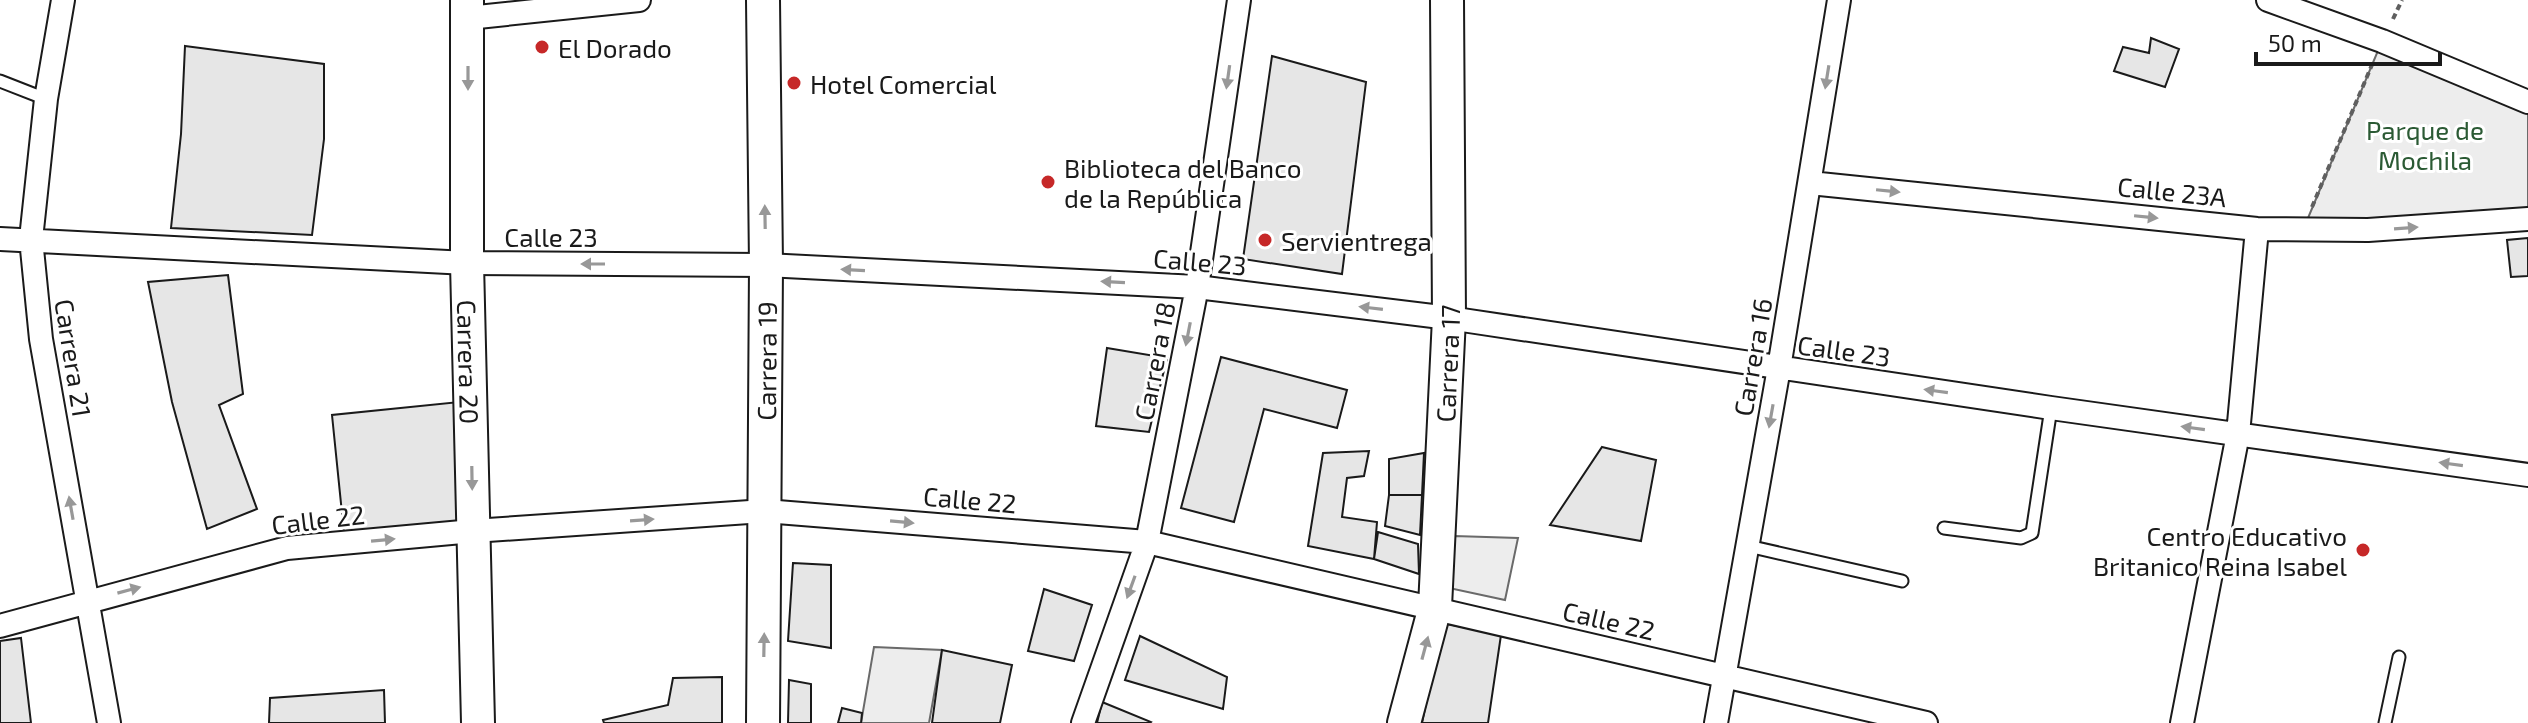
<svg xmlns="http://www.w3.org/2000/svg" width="2528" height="723" font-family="'Exo 2',sans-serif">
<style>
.built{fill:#ededed;stroke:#6a6a6a;stroke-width:2}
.building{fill:#e6e6e6;stroke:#1a1a1a;stroke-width:2}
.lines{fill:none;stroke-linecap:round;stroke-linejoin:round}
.service-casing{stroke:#1a1a1a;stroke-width:15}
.minor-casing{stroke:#1a1a1a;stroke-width:26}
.secondary-casing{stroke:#1a1a1a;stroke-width:36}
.path{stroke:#5f5f5f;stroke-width:4;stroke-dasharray:6 4;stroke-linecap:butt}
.service{stroke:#fff;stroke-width:11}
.minor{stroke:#fff;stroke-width:22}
.secondary{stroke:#fff;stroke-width:32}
.oneway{fill:#989898}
.poi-dot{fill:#c62828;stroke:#fff;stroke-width:3}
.labels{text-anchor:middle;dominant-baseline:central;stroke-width:6;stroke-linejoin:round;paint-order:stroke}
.poi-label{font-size:26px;fill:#1a1a1a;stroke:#fff;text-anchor:start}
.park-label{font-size:26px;fill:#2b5a34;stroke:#fff}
.street-label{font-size:26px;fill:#1a1a1a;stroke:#fff}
</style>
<rect width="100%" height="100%" fill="#fff"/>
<!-- built -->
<path class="built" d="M2382 41 2528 100V218L2303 230Z
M1454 536 1518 538 1505 600 1449 588Z
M874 647 942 650 929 723H861Z"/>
<!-- building -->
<path class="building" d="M2151 38 2179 49 2165 87 2114 71 2123 47 2149 53Z
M185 46 324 64V139L312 235 171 228 181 134Z
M1272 56 1366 82 1342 274 1243 259Z
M2528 238V276L2511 277 2507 240Z
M228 275 243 394 219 405 257 509 207 529 172 402 148 282Z
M1107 348 1167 358 1149 432 1096 426Z
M1221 357 1347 390 1337 428 1264 409 1234 522 1181 508Z
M459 402 471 521 344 533 332 415Z
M1602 447 1656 460 1641 541 1550 525Z
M1369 451 1364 476 1347 478 1342 517 1377 522 1374 559 1308 546 1323 453Z
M1424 453 1422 495H1389V459Z
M1389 495H1422L1420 535 1385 526Z
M1378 532 1418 544 1419 574 1374 559Z
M793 563 831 565V648L788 641Z
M1044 589 1092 605 1074 661 1028 651Z
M1443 623 1501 635 1488 723H1422Z
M1140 636 1227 677 1223 709 1125 680Z
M21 638 31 723H0V641Z
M942 650 1012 665 1000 723H932Z
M722 677V723H604L603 720 668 705 673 678Z
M789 680 811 684V723H788Z
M384 690 385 723H269L270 698Z
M1102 702 1151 722 1150 723H1097Z
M842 708 862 713 861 723H838Z"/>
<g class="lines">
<defs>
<path id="service" d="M0 81 46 99
M1944 528 2021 538 2032 533 2051 408
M1748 546 1902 581
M2385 723 2399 657"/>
<path id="minor" d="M63 0 46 99 31 239 41 339 109 723
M2268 0 2382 41 2528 102
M468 18 639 0
M1810 183 2257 229 2368 230 2528 219
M0 239 467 263 766 265 1197 287 1449 318 2051 408 2528 475
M0 626 287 548 473 531 765 511 1147 542 1926 723
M1083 723 1147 542 1197 287 1239 0
M1716 723 1779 368 1839 0
M2182 723 2238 434 2257 229"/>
<g id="secondary">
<path id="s1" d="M467 0V263L478 723"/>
<path id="s2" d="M763 723 766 265 763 0"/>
<path id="s3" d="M1404 723 1435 607 1449 318 1447 0"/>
</g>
</defs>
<!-- service casing -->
<use href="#service" class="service-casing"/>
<!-- minor casing -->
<use href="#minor" class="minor-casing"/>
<!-- secondary casing -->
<use href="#secondary" class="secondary-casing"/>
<!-- path -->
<path class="path" d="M2393 19 2402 0
M2312 207 2374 60"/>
<!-- service -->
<use href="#service" class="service"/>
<!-- minor -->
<use href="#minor" class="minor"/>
<!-- secondary -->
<use href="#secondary" class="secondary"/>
</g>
<!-- one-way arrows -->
<defs><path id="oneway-solid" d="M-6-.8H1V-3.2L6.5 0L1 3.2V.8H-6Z" transform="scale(2)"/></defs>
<g class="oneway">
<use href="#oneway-solid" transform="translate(1228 77) rotate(98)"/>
<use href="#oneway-solid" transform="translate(1827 77) rotate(99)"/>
<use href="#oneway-solid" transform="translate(468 78) rotate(90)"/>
<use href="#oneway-solid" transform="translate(1888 191) rotate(6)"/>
<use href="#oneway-solid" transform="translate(765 217) rotate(-91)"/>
<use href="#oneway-solid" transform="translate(2146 217) rotate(6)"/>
<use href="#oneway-solid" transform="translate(2406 228) rotate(-4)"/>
<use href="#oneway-solid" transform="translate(593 264) rotate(-180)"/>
<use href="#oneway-solid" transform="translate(853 270) rotate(-177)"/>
<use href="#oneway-solid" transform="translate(1113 282) rotate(-177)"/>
<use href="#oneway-solid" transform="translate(1371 308) rotate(-173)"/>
<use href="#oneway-solid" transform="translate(1188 334) rotate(101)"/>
<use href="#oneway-solid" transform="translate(1936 391) rotate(-172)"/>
<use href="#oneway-solid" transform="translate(1771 416) rotate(100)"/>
<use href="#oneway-solid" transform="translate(2193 428) rotate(-172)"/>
<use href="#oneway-solid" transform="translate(2451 464) rotate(-172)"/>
<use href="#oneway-solid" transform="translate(472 478) rotate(89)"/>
<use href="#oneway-solid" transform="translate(71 508) rotate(-100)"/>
<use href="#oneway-solid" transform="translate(642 520) rotate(-4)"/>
<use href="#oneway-solid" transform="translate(902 522) rotate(5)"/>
<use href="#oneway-solid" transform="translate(383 540) rotate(-5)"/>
<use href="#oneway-solid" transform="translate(1131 587) rotate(110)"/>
<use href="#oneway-solid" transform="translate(129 590) rotate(-15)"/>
<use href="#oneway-solid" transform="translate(764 645) rotate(-89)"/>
<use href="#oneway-solid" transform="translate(1425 648) rotate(-75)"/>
</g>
<!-- markers -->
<g class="poi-dot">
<circle cx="542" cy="47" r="8"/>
<circle cx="794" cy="83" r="8"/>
<circle cx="1048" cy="182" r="8"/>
<circle cx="1265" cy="240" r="8"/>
<circle cx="2363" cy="550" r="8"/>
</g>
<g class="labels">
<!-- poi labels -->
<g class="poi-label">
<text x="558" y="47">El Dorado</text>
<text x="810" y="83">Hotel Comercial</text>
<text x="1064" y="167">Biblioteca del Banco<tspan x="1064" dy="30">de la República</tspan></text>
<text x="1281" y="240">Servientrega</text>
<text x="2347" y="535" text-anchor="end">Centro Educativo<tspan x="2347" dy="30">Britanico Reina Isabel</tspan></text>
</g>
<!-- park labels -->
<g class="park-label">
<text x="2425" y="129">Parque de<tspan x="2425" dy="30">Mochila</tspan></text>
</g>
<!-- street labels -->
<g class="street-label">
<text transform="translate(2172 191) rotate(6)">Calle 23A</text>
<text x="551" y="236">Calle 23</text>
<text transform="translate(1200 261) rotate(5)">Calle 23</text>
<text transform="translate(1844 350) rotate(8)">Calle 23</text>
<text transform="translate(1752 357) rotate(-80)">Carrera 16</text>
<text transform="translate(74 358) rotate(81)">Carrera 21</text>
<text transform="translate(1154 361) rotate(-79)">Carrera 18</text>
<text stroke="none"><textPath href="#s1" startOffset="362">Carrera 20</textPath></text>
<text stroke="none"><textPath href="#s2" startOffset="362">Carrera 19</textPath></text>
<text stroke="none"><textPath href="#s3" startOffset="364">Carrera 17</textPath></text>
<text transform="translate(970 499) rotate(5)">Calle 22</text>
<text transform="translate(318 519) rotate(-7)">Calle 22</text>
<text transform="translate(1609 620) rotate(13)">Calle 22</text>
</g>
</g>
<!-- scale -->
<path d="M2256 52v12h184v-12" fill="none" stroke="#1a1a1a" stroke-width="4"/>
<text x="2268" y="52" font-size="24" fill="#1a1a1a" stroke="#ffffff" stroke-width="6" paint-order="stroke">50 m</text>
</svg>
